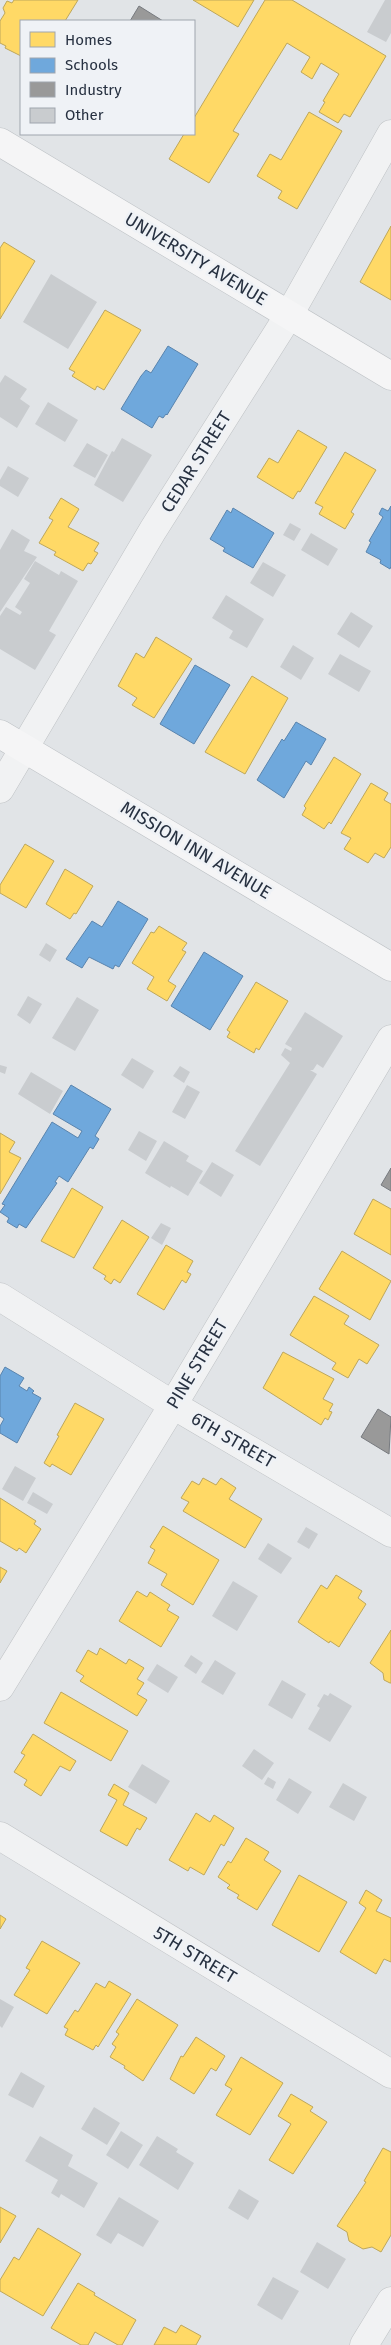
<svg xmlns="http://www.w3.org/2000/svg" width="391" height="2345" font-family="'Fira Sans',sans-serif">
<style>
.homes{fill:#ffd966;stroke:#bea75b}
.schools{fill:#6fa8dc;stroke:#5984ae}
.industry{fill:#999;stroke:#777a7f}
.building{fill:#c9cccf}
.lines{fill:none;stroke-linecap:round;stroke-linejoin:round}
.minor-casing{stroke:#bfc2c5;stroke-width:29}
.major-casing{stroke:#bdc1c5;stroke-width:29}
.minor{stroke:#f1f2f3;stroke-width:28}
.major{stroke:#f5f5f6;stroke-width:28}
.labels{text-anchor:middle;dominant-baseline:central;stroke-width:5;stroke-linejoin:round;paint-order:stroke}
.street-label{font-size:18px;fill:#273141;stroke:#eff2f6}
</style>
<rect width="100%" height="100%" fill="#e1e4e7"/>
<!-- homes -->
<path class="homes" d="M14 0H78L65 21H21V56L5 48 6 46 0 43V21L5 13 3 8 7 1 12 3Z
M193 0H254L238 27Z
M265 0H292L386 56 350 117 344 114 338 123 319 112 325 102 323 101 339 74 321 63 312 79 301 72 310 57 287 43 233 131 239 134 209 183 169 159 184 134H194V118Z
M309 112 342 131 297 209 278 198 282 191 257 176 270 154 281 160Z
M391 226V300L360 282Z
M4 242 35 261 0 319V248Z
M105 310 141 330 104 390 97 386 95 390 72 376 75 372 69 369Z
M298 430 327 447 300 492 298 491 293 499 257 477 269 458 278 463Z
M345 452 376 470 351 512 354 514 345 529 319 514 323 507 315 503Z
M61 498 79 509 68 527 99 543 94 551 98 553 91 564 88 563 83 571 54 555 56 552 39 543 53 520 49 518Z
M156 637 192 659 154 718 132 705 137 698 118 686 136 653 144 658Z
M252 676 288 698 245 774 205 752Z
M334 757 361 774 331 824 329 822 324 829 302 815 306 808 304 806Z
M371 783 388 793 384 800 391 804V847L384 858 375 853 368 863 344 849 351 838 341 833Z
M25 844 54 861 26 908 0 893V885Z
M65 869 93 886 76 914 74 913 70 919 46 904Z
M159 926 187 943 182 950 186 952 168 981 176 986 167 1001 147 989 154 977 132 963 151 932 154 933Z
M256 982 288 1001 259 1050 256 1048 254 1053 227 1037 230 1032 227 1030Z
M0 1133 15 1142 9 1152 21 1158 0 1194Z
M72 1188 103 1207 74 1258 41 1241Z
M373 1199 391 1209V1255L354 1234Z
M122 1220 149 1237 120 1283 114 1279 111 1284 104 1279 106 1276 93 1268Z
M166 1245 193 1261 187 1272 191 1274 186 1283 182 1280 164 1310 137 1294Z
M342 1251 391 1281 370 1320 319 1289Z
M314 1296 349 1316 344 1324 379 1345 367 1364 359 1359 348 1378 332 1369 336 1363 290 1335Z
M283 1352 334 1379 323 1399 333 1404 329 1411 332 1412 328 1420 325 1418 321 1425 263 1388Z
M75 1403 104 1419 71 1475 52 1464 50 1467 44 1463 59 1436 57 1435Z
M203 1478 216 1485 221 1478 236 1488 229 1499 262 1519 245 1548 183 1511 189 1502 181 1498 192 1481 199 1485Z
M0 1498 36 1521 34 1524 41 1529 26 1553 19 1548 17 1551 0 1541Z
M163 1526 219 1560 193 1605 161 1585 167 1574 148 1563 155 1550 150 1547Z
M0 1567 7 1571 0 1583Z
M336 1575 362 1591 358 1598 366 1604 339 1647 330 1641 329 1643 298 1622 321 1585 327 1589Z
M137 1591 147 1597 150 1592 170 1605 167 1610 179 1617 161 1647 119 1621Z
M391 1630V1683H390L384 1680 383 1673 370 1663Z
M100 1648 126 1664 129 1659 144 1668 137 1679 144 1683 137 1694 147 1700 137 1716 80 1681 84 1676 76 1671 88 1650 97 1655Z
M61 1692 128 1731 111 1761 44 1723Z
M33 1734 76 1761 70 1771 60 1766 41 1796 24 1785 27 1780 14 1772 25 1755 21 1753Z
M114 1784 129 1793 123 1805 147 1818 140 1830 137 1828 127 1846 100 1831 117 1800 108 1795Z
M196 1813 210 1822 214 1815 234 1828 224 1846 221 1844 204 1875 190 1867 188 1871 169 1860Z
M246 1838 269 1852 264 1860 281 1871 257 1910 237 1898 239 1895 227 1888 230 1885 218 1877 228 1861 231 1863Z
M299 1875 347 1902 319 1952 272 1925Z
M366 1890 382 1900 376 1911 391 1918V1962L384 1959 376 1974 340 1952 366 1908 359 1903Z
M0 1915 6 1919 0 1929Z
M42 1941 80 1963 47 2014 14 1995 30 1970 26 1968Z
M109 1981 131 1994 98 2047 96 2045 93 2050 65 2035 68 2029 64 2027 75 2010 78 2012 96 1983 105 1988Z
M137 1999 178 2025 143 2081 124 2068 125 2066 110 2057 116 2047 112 2044 119 2034 116 2032Z
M196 2037 225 2056 216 2071 211 2068 194 2094 170 2079 181 2056 183 2057Z
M241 2057 283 2083 250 2135 216 2115 232 2089 225 2085Z
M291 2094 313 2107 310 2111 327 2122 293 2174 269 2160 291 2124 278 2116Z
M383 2148 391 2152V2235L381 2252 372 2247 363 2249 349 2241 347 2232 337 2226 366 2182 364 2181Z
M0 2207 16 2216 0 2243Z
M38 2228 81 2254 43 2316 0 2291V2280L14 2257 19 2260Z
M78 2283 95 2293 94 2295 136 2320 122 2345H118L95 2332 88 2345H81L51 2328Z
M181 2325 201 2336 196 2345H154L164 2327 176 2333Z"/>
<!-- schools -->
<path class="schools" d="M168 346 198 364 167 415 166 414 163 418 159 416 152 428 121 409 141 376 146 370 151 373Z
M391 506V566L390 569 380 563 381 560 366 552 371 542 369 541 383 517 379 514 382 508 388 511Z
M233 508 274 533 253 568 223 551 225 548 210 539 227 510 231 513Z
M195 665 230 685 194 744 160 724Z
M296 722 326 739 311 765 306 761 284 798 257 780 282 739 284 741Z
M118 901 148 919 119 967 115 965 113 969 89 957 82 968 66 959 92 921 102 927Z
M204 952 243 976 210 1030 171 1006Z
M71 1085 111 1109 95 1136 99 1139 93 1149 90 1147 68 1182 59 1176 55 1182 57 1183 26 1228 19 1224 17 1228 7 1222 9 1218 0 1212 5 1205 2 1204 52 1122 78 1138 82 1131 53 1114Z
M5 1367 24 1378 19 1386 27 1391 29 1387 34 1391 32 1393 41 1398 17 1443 0 1433V1426L4 1419 0 1416V1376Z"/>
<!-- industry -->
<path class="industry" d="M139 6 163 21H130Z
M391 1168V1191L381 1185Z
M378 1409 391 1417 389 1454 361 1437Z"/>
<!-- building -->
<path class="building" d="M385 0H391V33L386 42 367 32Z
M51 274 97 302 68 349 23 322Z
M5 375 27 389 20 399 30 406 17 428 0 417V383Z
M48 402 78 420 65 442 35 424Z
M122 438 152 455 123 502 94 485 112 451 114 452Z
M87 443 108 455 95 478 73 466Z
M8 466 29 478 18 497 0 486V480Z
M290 523 301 529 294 541 283 535Z
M12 529 30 540 24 551 37 557 0 612V550Z
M311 533 338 549 328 566 301 550Z
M35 561 59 575 61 571 78 581 49 631 56 635 35 670 0 649V616L6 607 20 615 22 612 15 607 30 583 24 579Z
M263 562 286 575 273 597 250 583Z
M226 595 264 619 247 648 229 638 233 631 212 618Z
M351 612 373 626 359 648 337 634Z
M293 645 314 658 301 680 280 667Z
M340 654 371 671 359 692 328 674Z
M46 943 57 950 50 962 39 955Z
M28 996 42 1004 30 1024 17 1015Z
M77 997 99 1010 75 1051 52 1038Z
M305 1012 343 1036 323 1068 317 1064 313 1070H310L317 1074 260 1166 235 1151 290 1063 281 1055 285 1048 291 1051 292 1048 285 1044Z
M132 1058 154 1071 143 1089 121 1075Z
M0 1065 7 1067 5 1074 0 1072Z
M180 1066 190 1072 184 1083 173 1076Z
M31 1072 63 1091 50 1114 18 1094Z
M187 1085 200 1092 185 1119 172 1112Z
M139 1131 157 1141 146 1161 128 1150Z
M164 1141 189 1156 186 1161 203 1171 188 1196 171 1186 170 1188 145 1173Z
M212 1162 234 1175 221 1197 199 1183Z
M161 1223 171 1228 162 1245 151 1238Z
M15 1466 36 1478 23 1501 2 1489Z
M33 1492 53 1504 47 1514 27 1503Z
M306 1527 318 1534 309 1549 297 1542Z
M268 1543 292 1558 281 1574 258 1559Z
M233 1581 258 1596 237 1631 212 1616Z
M191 1655 203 1663 196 1674 184 1666Z
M215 1660 236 1673 223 1695 201 1682Z
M157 1664 178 1677 168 1693 147 1680Z
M282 1680 306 1694 292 1719 268 1705Z
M330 1693 352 1706 330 1742 308 1729 320 1708 317 1706 324 1694 328 1696Z
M254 1749 274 1763 262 1780 242 1766Z
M142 1764 170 1781 156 1804 128 1787Z
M268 1777 276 1782 273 1789 264 1784Z
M289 1778 312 1792 298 1814 276 1800Z
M343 1783 367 1797 354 1821 329 1807Z
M0 1999 14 2007 2 2028 0 2026Z
M21 2072 45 2086 33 2108 8 2095Z
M94 2107 120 2123 107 2145 81 2129Z
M121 2131 143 2145 128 2169 106 2155Z
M40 2136 73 2155 68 2166 98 2183 84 2208 61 2194 59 2198 51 2193 58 2180 25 2161Z
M157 2136 178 2149 176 2152 194 2163 178 2190 139 2165Z
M239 2189 259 2201 248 2220 228 2208Z
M119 2197 159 2221 143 2247 118 2233 111 2244 96 2235Z
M317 2242 346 2259 328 2289 300 2272Z
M273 2277 299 2291 282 2320 257 2305Z"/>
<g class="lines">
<defs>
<path id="minor" d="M0 789 153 530 289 315 391 134
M0 1297 173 1405 391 1533
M0 1687 173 1405 391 1039
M0 1836 391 2074
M364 2345 391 2301"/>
<path id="major" d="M0 142 391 376
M0 734 391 967"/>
</defs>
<!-- minor casing -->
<use href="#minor" class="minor-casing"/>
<!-- major casing -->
<use href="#major" class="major-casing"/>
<!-- minor -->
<use href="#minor" class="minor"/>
<!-- major -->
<use href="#major" class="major"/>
</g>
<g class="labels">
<!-- street labels -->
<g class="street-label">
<text transform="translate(196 259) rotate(31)">UNIVERSITY AVENUE</text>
<text transform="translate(196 462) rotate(-58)">CEDAR STREET</text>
<text transform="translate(196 850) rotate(31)">MISSION INN AVENUE</text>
<text transform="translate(197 1364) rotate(-59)">PINE STREET</text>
<text transform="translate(233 1440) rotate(30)">6TH STREET</text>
<text transform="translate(195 1955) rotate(31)">5TH STREET</text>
</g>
</g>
<!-- legend -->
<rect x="20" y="20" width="175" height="115" fill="#eff2f6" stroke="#9fa5ae"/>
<rect x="30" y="32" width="25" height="15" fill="#ffd966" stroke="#9fa5ae"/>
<text x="65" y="45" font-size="15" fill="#273141">Homes</text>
<rect x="30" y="58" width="25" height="15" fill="#6fa8dc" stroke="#9fa5ae"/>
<text x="65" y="70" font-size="15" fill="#273141">Schools</text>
<rect x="30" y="82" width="25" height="15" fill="#999999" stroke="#9fa5ae"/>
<text x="65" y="95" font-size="15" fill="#273141">Industry</text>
<rect x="30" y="108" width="25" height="15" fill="#c9cccf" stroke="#9fa5ae"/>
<text x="65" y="120" font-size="15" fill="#273141">Other</text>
</svg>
